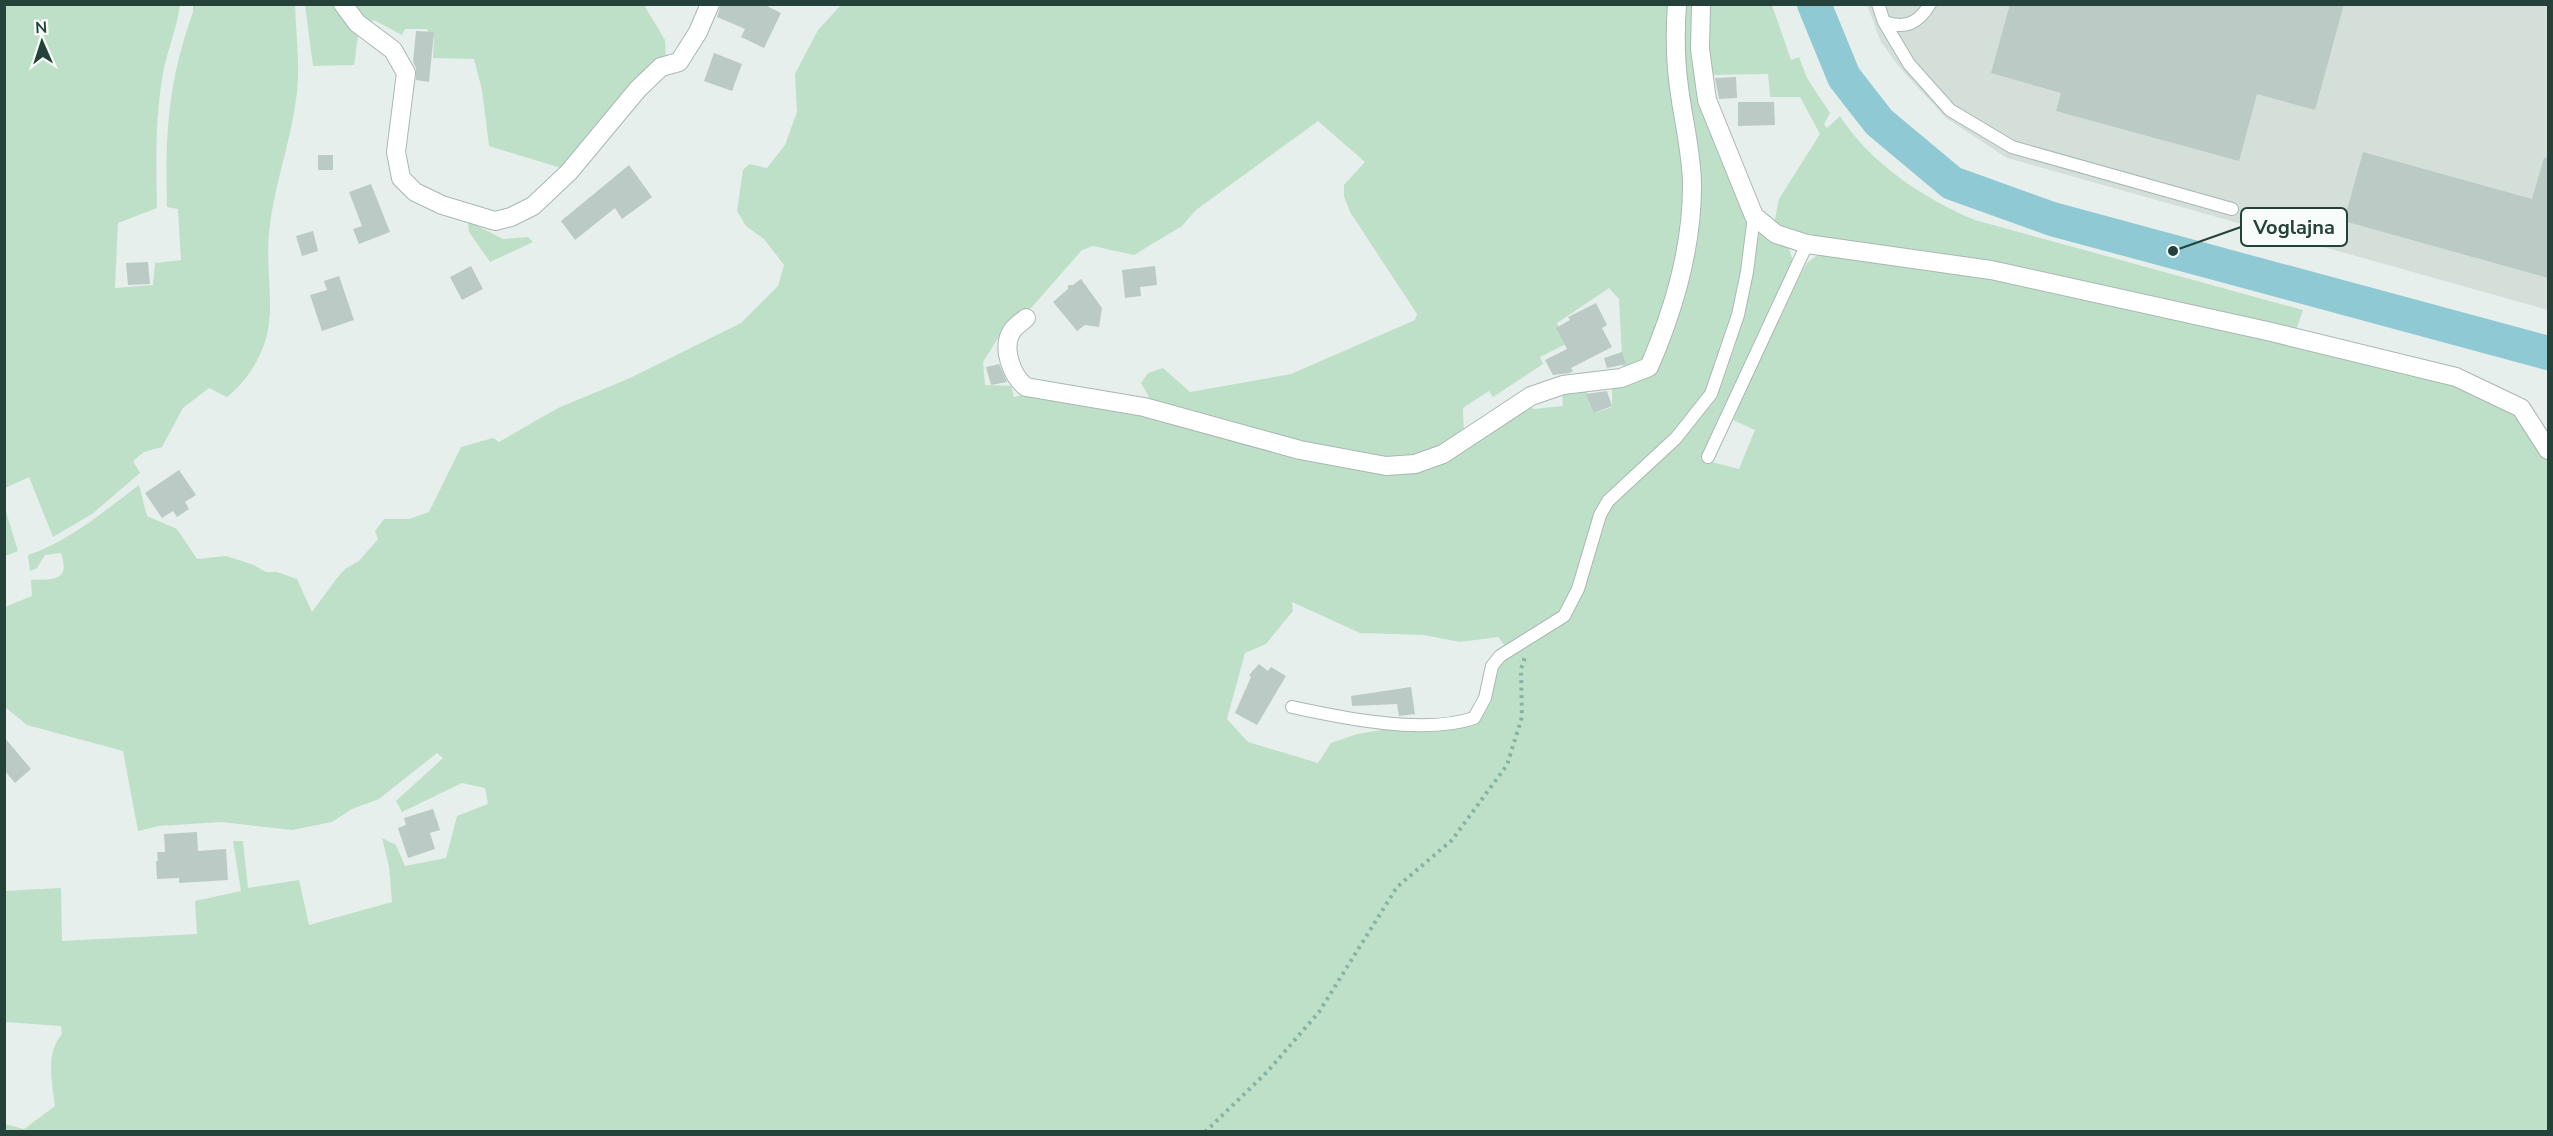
<svg xmlns="http://www.w3.org/2000/svg" width="2553" height="1136" font-family="'Nunito Sans',sans-serif">
<style>
.built{fill:#d4dfda}
.green{fill:#bfe0c8}
.lines{fill:none;stroke-linecap:round;stroke-linejoin:round}
.river{stroke:#8ec9d4;stroke-width:34}
.building{fill:#bbcac4}
.service-casing{stroke:#a8b8b2;stroke-width:14}
.minor-casing{stroke:#a8b8b2;stroke-width:20}
.path{stroke:#86b3a5;stroke-width:4;stroke-dasharray:3 4.5;stroke-linecap:butt}
.service{stroke:#fff;stroke-width:12}
.minor{stroke:#fff;stroke-width:18}
.leader{fill:none;stroke:#24423a;stroke-width:2}
.callout-dot{fill:#24423a;stroke:#f7fbf9;stroke-width:2}
.callout{fill:#f7fbf9;stroke:#24423a;stroke-width:2}
.callout-label{font-size:20px;text-anchor:middle;font-weight:bold;fill:#24423a}
</style>
<rect width="100%" height="100%" fill="#e6efeb"/>
<!-- built -->
<path class="built" d="M1867 5H2548V310L2007 158 1946 118 1900 68 1881 42Z"/>
<!-- green -->
<path class="green" d="M4 5H180C177 27 169 46 164 68 155 114 156 161 157 208L118 223 115 288 153 285 155 263 181 260 178 209 167 207C165 133 168 82 193 12V5H295C296 37 301 68 296 100 290 145 273 188 269 233 265 269 276 308 265 342 257 365 245 382 227 397L209 388 183 408 162 447 144 452 133 461 140 473 92 514 53 537 29 477 5 488Z
M305 5H337L361 29C355 41 357 52 354 65L313 66Z
M348 5H644L665 40 666 58C622 81 594 131 564 169L489 146 482 90 474 59 433 58 434 39 429 37 427 29H405L402 35 374 20 369 22Z
M841 5H1675C1672 31 1671 60 1674 87 1679 120 1688 153 1688 187 1688 245 1668 311 1646 365L1623 373 1619 299 1609 288 1557 323 1566 344 1540 357 1543 364 1493 397 1489 391 1463 408 1464 435 1444 449 1415 462H1386L1315 450 1153 404 1141 383 1148 373 1163 368 1190 392 1291 374 1415 320 1417 314 1350 212 1344 196V185L1365 162 1318 121 1196 210 1182 226 1134 255 1093 246 1082 250 1032 307 1007 324 983 362 985 385 1011 386 1014 397 1033 393 1144 410 1298 455 1384 470 1414 469 1435 463 1530 403 1533 409 1563 406 1562 389 1586 391 1595 413 1612 407V389L1651 372 1667 339 1692 243 1697 165 1682 83 1679 31 1681 5H1694V50L1699 101 1746 216C1755 262 1726 365 1700 404 1691 417 1679 430 1667 441 1653 456 1608 488 1600 503 1581 538 1588 588 1556 616 1541 630 1522 636 1506 647L1498 637 1460 642 1424 635 1360 633 1292 602 1293 611 1266 644 1245 653 1227 719 1248 742 1318 763 1331 743 1357 734 1394 728 1429 730 1460 728 1474 723 1484 713 1494 672 1501 661 1572 615 1588 572 1600 526 1609 505 1673 446 1718 390 1735 346 1759 234 1765 232 1788 245 1793 261 1700 459 1739 469 1755 430 1733 420 1776 318 1807 263 1820 253 1869 255 1980 274 2429 372C2482 388 2525 401 2548 457V1131H5V1124L24 1129 55 1106C52 1081 45 1054 62 1034L61 1026 5 1022 4 891 61 888 62 941 197 934 195 901 241 891 233 841H243L248 888 299 880 309 925 392 902 389 866 382 838 396 845 405 866 446 858 457 816 488 804 485 788 462 783 402 812 396 801 443 758 437 753 379 799 352 809 332 822 292 830 222 822 159 826 138 831 123 751 27 725 5 707V607L32 596 31 580C51 579 71 583 61 553L45 555 37 568 30 571 28 555C70 541 104 511 139 485L147 516 177 529 197 559 226 556 254 565 266 572H277L297 579 312 612 337 578 345 569 359 561 378 539 375 531 384 519H409L429 512 461 447 493 438 499 442 558 408 630 378 741 323 778 286 784 265 764 239 746 226 737 211 743 170 749 164 767 168 785 145 797 112 795 74 818 30Z
M1704 5H1772L1791 60 1799 57 1807 78 1830 113 1824 124 1827 128 1840 116C1870 163 1924 199 1975 220L2303 310 2296 330 1822 240 1774 224 1779 199 1820 134 1800 97H1770L1768 74 1705 75Z
M468 221 503 239 528 237 533 242 490 262 469 232Z
M4 505 18 551 5 556H4Z"/>
<g class="lines">
<!-- river -->
<path class="river" d="M1814 4 1844 77 1879 122 1952 183 2052 219 2548 353"/>
</g>
<!-- building -->
<path class="building" d="M721 4H763L781 13 764 48 741 37 745 29 717 17Z
M2010 4H2344L2315 110 2257 94 2239 161 2056 111 2061 93 1991 73Z
M416 31 434 32 429 82 416 80V68L413 62Z
M714 53 742 64 732 91 704 81Z
M1736 77 1737 98 1719 99 1715 78Z
M1738 102H1774L1775 125 1738 126Z
M2363 152 2532 199 2544 158H2548V278L2344 221Z
M318 155H333V170H318Z
M629 165 652 197 622 219 615 208 575 240 561 221Z
M371 184 390 232 359 244 353 229 362 226 349 192Z
M313 231 318 251 302 256 296 236Z
M148 262 150 284 128 285 126 263Z
M471 266 483 289 462 300 450 277Z
M1155 266 1157 285 1140 287 1141 296 1125 298 1122 270Z
M339 276 354 320 322 331 310 295 327 290 324 281Z
M1081 279 1102 308 1099 327 1085 325 1077 331 1053 302 1068 289V285H1073Z
M1596 303 1607 325 1602 328 1612 347 1571 368 1573 371 1570 373 1553 375 1545 360 1567 349 1556 328 1570 320 1568 317Z
M1622 352 1626 364 1607 368 1604 358Z
M999 364 1007 382 991 385 986 367Z
M1607 391 1612 406 1594 413 1586 394Z
M179 470 196 495 185 502 189 509 177 517 173 511 162 518 145 493Z
M1259 664 1268 671 1271 667 1286 676 1257 725 1235 713 1251 677 1249 675Z
M1411 687 1415 714 1399 716 1397 704 1352 706 1351 696Z
M4 737 31 769 15 783 4 770Z
M433 809 440 830 430 833 435 849 408 858 398 828 406 825 404 818Z
M197 832 198 851 226 849 228 880 179 883V878L157 879 156 861H158L157 852H165L164 834Z"/>
<g class="lines">
<defs>
<path id="service" d="M1878 4 1884 22 1909 64 1950 110 2012 147 2232 209
M1884 22C1905 29 1918 24 1930 4
M1708 457 1807 244
M1292 707C1342 718 1425 735 1474 718L1485 698 1492 666 1500 656 1564 616 1578 589 1600 515 1608 501 1676 438 1711 394 1738 315 1747 272 1754 216"/>
<path id="minor" d="M343 4 357 23 393 50 406 73 396 152 401 178 415 192 442 205 495 221 511 217 533 206 569 172 638 89 661 67 679 62 698 32 710 4
M1701 4 1700 49 1707 100 1754 216 1776 234 1807 244 1991 270 2267 331 2456 377 2521 408 2548 450
M1026 318C1022 322 1015 326 1012 331 1001 348 1012 376 1026 387L1144 407 1300 450 1386 466 1415 464 1443 454 1531 396 1563 385 1621 378 1649 367C1673 312 1692 248 1692 186 1692 153 1683 120 1679 87 1675 59 1675 32 1677 4"/>
</defs>
<!-- service casing -->
<use href="#service" class="service-casing"/>
<!-- minor casing -->
<use href="#minor" class="minor-casing"/>
<!-- path -->
<path class="path" d="M1205 1132 1267 1072 1319 1012 1397 887 1452 840 1507 765 1522 717 1521 669 1525 657"/>
<!-- service -->
<use href="#service" class="service"/>
<!-- minor -->
<use href="#minor" class="minor"/>
</g>
<!-- callouts -->
<path class="leader" d="M2173 251L2241 227"/>
<circle class="callout-dot" cx="2173" cy="251" r="6"/>
<rect class="callout" x="2241" y="208" width="106" height="38" rx="6"/>
<g class="callout-label">
<text x="2294" y="234">Voglajna</text>
</g>
<!-- border -->
<rect width="2553" height="1136" fill="none" stroke="#24423a" stroke-width="12"/>
<!-- north arrow -->
<g transform="translate(42 42) rotate(357)" stroke="#f7fbf9" stroke-width="4.5" paint-order="stroke">
<path d="M0-4.5L10 22L0 15L-10 22Z" fill="#24423a"/>
<text y="-9" font-size="16" font-weight="bold" text-anchor="middle" fill="#24423a">N</text>
</g>
</svg>
